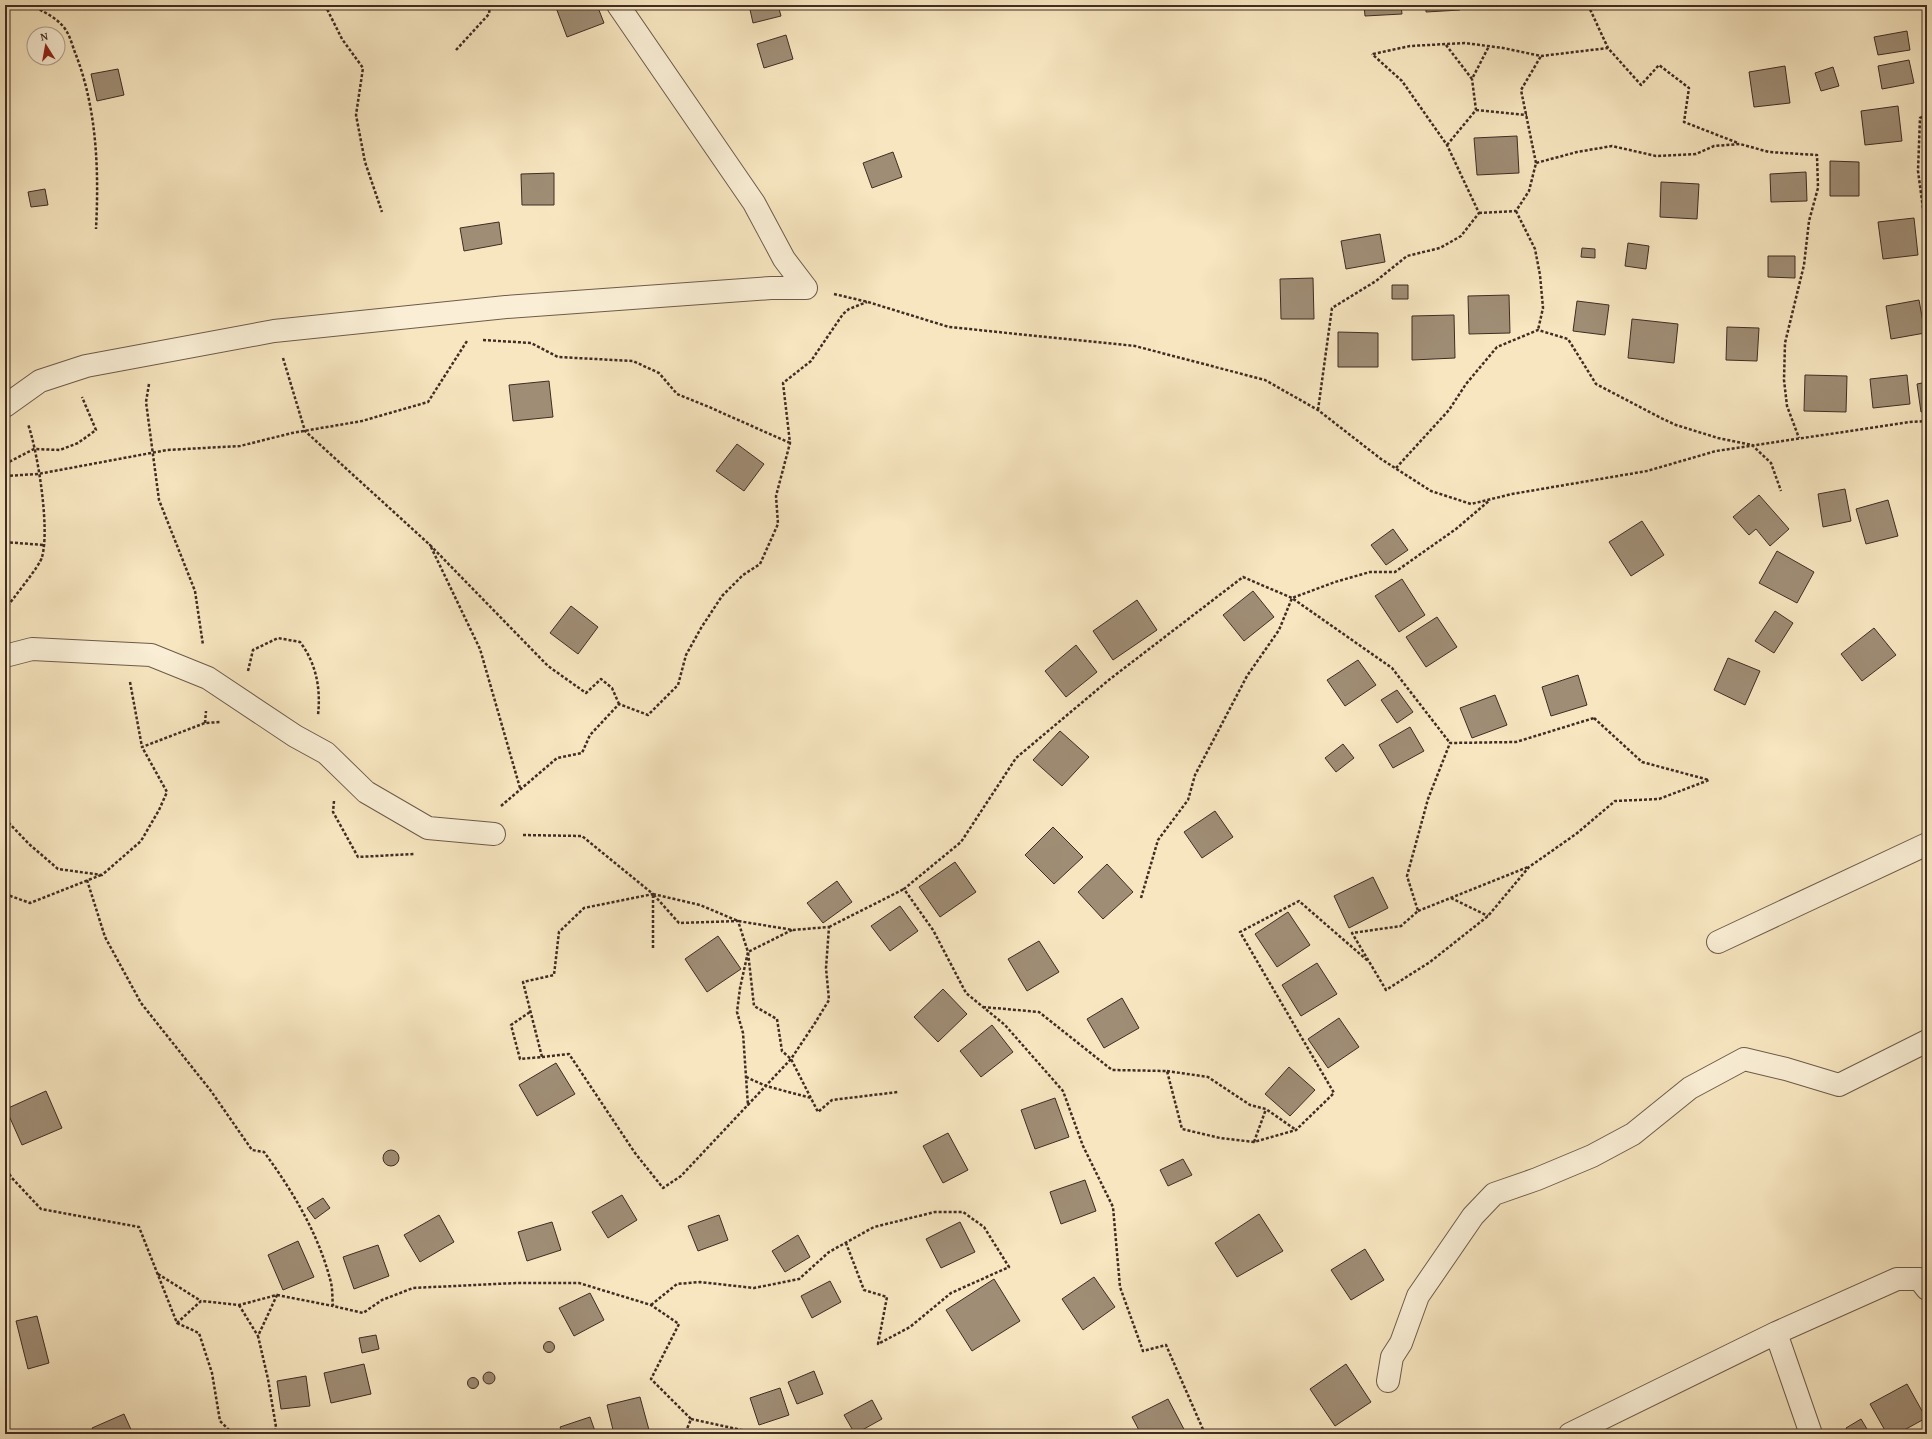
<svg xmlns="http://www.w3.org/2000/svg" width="1932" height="1439" font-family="'Gentium Book Plus',serif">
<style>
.building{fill:#9f8d75;stroke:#402d23}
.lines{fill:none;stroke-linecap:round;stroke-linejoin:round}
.street-casing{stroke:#6e5b4a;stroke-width:24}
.path{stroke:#402d23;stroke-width:2.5;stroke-dasharray:3 2;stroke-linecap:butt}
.street{stroke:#faefd6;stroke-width:22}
</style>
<rect width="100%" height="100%" fill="#f7e6c0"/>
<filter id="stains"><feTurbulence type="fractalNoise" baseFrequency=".005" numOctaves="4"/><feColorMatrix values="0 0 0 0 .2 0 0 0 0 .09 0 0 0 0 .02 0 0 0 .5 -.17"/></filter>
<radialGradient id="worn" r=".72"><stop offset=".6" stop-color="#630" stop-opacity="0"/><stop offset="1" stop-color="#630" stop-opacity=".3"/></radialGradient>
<!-- building -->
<path class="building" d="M555 5H597L604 23 567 37Z
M749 5H778L781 16 753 23Z
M1364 5H1401L1402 14 1365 16Z
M1426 5H1460V10L1426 12Z
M1907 31 1910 50 1878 55 1874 37Z
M786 35 793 59 764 68 757 44Z
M1909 60 1914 83 1882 89 1878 66Z
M1785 66 1790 103 1754 107 1749 72Z
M1833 67 1839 86 1821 91 1815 73Z
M118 69 124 95 97 101 91 74Z
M1898 106 1902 141 1865 145 1861 111Z
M1517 136 1519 173 1477 175 1474 138Z
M893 152 902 177 872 188 863 163Z
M1830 161 1859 162V196H1830Z
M1806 172 1807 201 1771 202 1770 174Z
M554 173V205H522L521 174Z
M1661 182 1699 184 1697 219 1660 217Z
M45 189 48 205 31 207 28 192Z
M1914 218 1918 255 1883 259 1878 222Z
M499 222 502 244 464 251 460 228Z
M1380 234 1385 262 1346 269 1341 241Z
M1628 243 1649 246 1646 269 1625 266Z
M1582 248 1595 249V258L1581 257Z
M1768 256H1795V278L1768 277Z
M1313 278 1314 319H1281L1280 279Z
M1392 285H1408V299H1392Z
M1509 295 1510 333 1469 334 1468 296Z
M1919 300 1925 333 1891 339 1886 306Z
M1577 301 1609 305 1605 335 1573 331Z
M1454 315 1455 358 1412 360V316Z
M1632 319 1678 324 1674 363 1628 358Z
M1727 327 1759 328 1757 361 1726 360Z
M1338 332 1378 333V367H1338Z
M1805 375 1847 376 1846 412 1804 411Z
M1907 375 1910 404 1873 408 1870 379Z
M549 381 553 417 513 421 509 385Z
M1927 382V411L1921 412 1917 384Z
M737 444 764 464 744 491 716 471Z
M1845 489 1851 521 1823 527 1818 494Z
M1759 495 1789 529 1770 546 1756 529 1749 535 1733 517Z
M1888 500 1898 536 1866 544 1856 509Z
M1642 521 1664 555 1631 576 1609 542Z
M1393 529 1408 550 1386 565 1371 545Z
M1777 551 1814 572 1797 603 1759 583Z
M1402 579 1425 615 1399 632 1375 596Z
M1253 591 1274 617 1244 641 1223 615Z
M1137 600 1157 630 1113 660 1093 631Z
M571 606 598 627 578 654 550 633Z
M1775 611 1793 623 1774 653 1755 641Z
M1437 617 1457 647 1426 667 1406 637Z
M1874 628 1896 655 1862 681 1841 654Z
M1076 645 1097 672 1066 697 1045 671Z
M1728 658 1760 671 1745 705 1714 690Z
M1358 660 1376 685 1345 706 1327 680Z
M1578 675 1587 705 1551 716 1542 687Z
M1397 690 1413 712 1397 723 1381 700Z
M1495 695 1507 725 1472 738 1460 708Z
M1410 727 1424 751 1393 768 1379 745Z
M1060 731 1089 757 1062 786 1033 760Z
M1343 744 1354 758 1336 772 1325 758Z
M1215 811 1233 837 1202 858 1184 832Z
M1053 827 1083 857 1054 884 1025 855Z
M955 862 976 892 940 917 919 887Z
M1107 864 1133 892 1103 919 1078 892Z
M1373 877 1388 908 1349 928 1334 896Z
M837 881 852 902 823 923 807 903Z
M900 906 918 931 890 951 871 926Z
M1288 912 1310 945 1277 967 1255 934Z
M718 936 741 969 707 992 685 959Z
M1039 941 1059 972 1027 991 1008 959Z
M1317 963 1337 994 1301 1016 1282 985Z
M943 989 967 1014 938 1042 914 1017Z
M1122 998 1139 1028 1104 1048 1087 1019Z
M1339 1018 1359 1047 1328 1068 1308 1039Z
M992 1025 1013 1052 981 1077 960 1051Z
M556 1063 575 1094 537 1116 519 1085Z
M1289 1067 1315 1090 1290 1116 1265 1094Z
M46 1091 62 1128 22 1145 6 1109Z
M1055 1098 1069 1137 1035 1149 1021 1110Z
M948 1133 968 1170 943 1183 923 1146Z
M383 1158a8 8 0 1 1 16 0a8 8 0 1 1-16 0Z
M1183 1159 1192 1175 1168 1186 1160 1170Z
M1085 1180 1096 1211 1061 1224 1050 1192Z
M622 1195 637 1220 608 1238 592 1212Z
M323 1198 330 1208 315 1219 307 1208Z
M1259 1214 1283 1251 1237 1277 1215 1243Z
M439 1215 454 1242 420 1262 404 1235Z
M719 1215 728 1240 698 1251 688 1226Z
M552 1222 561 1250 527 1261 518 1232Z
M960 1222 975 1252 941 1268 926 1239Z
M798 1235 810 1257 785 1272 772 1251Z
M298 1241 314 1277 283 1290 268 1255Z
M378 1245 389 1276 354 1289 343 1257Z
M1365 1249 1384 1280 1351 1300 1331 1270Z
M5 1275H7L9 1294H5Z
M1094 1277 1115 1307 1083 1330 1062 1299Z
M994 1279 1020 1321 972 1351 946 1310Z
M830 1281 841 1302 812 1318 801 1296Z
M590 1293 604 1320 574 1336 559 1308Z
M37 1316 49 1363 28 1369 16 1321Z
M376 1335 379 1349 362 1353 359 1338Z
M543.5 1347a5.5 5.5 0 1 1 11 0a5.5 5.5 0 1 1-11 0Z
M364 1364 371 1394 331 1403 324 1373Z
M1346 1364 1371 1402 1335 1426 1310 1389Z
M814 1371 823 1394 797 1404 788 1382Z
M483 1378a6 6 0 1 1 12 0a6 6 0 1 1-12 0Z
M306 1376 310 1406 281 1409 277 1381Z
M467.5 1383a5.5 5.5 0 1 1 11 0a5.5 5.5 0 1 1-11 0Z
M1907 1384 1926 1418 1897 1434H1887L1870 1404Z
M780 1388 789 1415 759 1425 750 1398Z
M640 1397 649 1430 636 1434H614L607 1405Z
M1168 1399 1186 1433 1141 1434 1132 1417Z
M872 1400 882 1419 855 1434 844 1415Z
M124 1414 133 1434H95L92 1428Z
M590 1417 596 1434H563L560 1427Z
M1861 1419 1870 1434H1849L1846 1428Z"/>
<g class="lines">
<defs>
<path id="street" d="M618 5 754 203 784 259 806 288
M5 406 40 381 86 366 274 331 506 307 771 288H806
M5 656 32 649 151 655 208 678 295 736 326 753 366 792 428 828 494 834
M1718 942 1927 844
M1776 1333 1811 1434
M1388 1381 1392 1357 1401 1343 1418 1296 1473 1216 1494 1194 1537 1179 1592 1156 1633 1134 1690 1088 1744 1059 1786 1069 1839 1085 1927 1041
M1570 1434 1776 1333 1897 1279H1919L1927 1289"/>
</defs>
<!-- street casing -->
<use href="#street" class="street-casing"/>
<!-- path -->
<path class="path" d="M31 5C44 12 60 19 67 32 71 39 73 48 76 55 97 110 99 171 96 229
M325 5 342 39 363 68 356 115 365 162 382 212
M1588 5 1608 48
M1446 45 1472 79 1489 46
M456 50 489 14 490 5
M1373 54 1410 46 1465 43 1503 48 1541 56 1608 48 1641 85 1659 65 1689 88 1684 122 1738 143
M1476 110 1527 115
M1927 115 1920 118 1918 171 1927 238
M1447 145 1476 110 1472 79
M1536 163 1521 90 1541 56
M1516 211 1535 249 1540 275 1543 308 1538 330
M1479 213 1516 211 1529 191 1536 163 1577 152 1612 146 1656 156 1696 154 1714 146 1740 144 1769 152 1817 155 1818 188 1809 221 1804 265 1785 343 1784 380 1787 406 1799 438
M834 294 868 302 949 327 1135 346 1265 380 1318 410 1381 459 1431 491 1471 504 1512 494 1647 471 1716 451 1910 422 1927 421
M483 340 531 343 558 357 633 361 659 373 677 394 709 407 790 443
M283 358 305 431 430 545
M149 384 146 402 159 500 195 591 203 645
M1318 410 1332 308 1376 281 1407 256 1440 248 1461 236 1479 213 1447 145 1402 81 1372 54
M5 464 34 449 60 450 78 443 96 430 82 397
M1396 468 1449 410 1466 384 1497 347 1538 330 1568 339 1596 384 1661 418 1676 425 1718 438 1752 445 1771 463 1781 491
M5 476 38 474 167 450 240 446 292 433 362 421 428 402 467 341
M5 542 43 545
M5 610C12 599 40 566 42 557 50 529 38 453 28 424
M248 671 253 650 278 638 300 642C316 663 321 688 318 715
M130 682 142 747
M1594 718 1642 762 1709 780 1659 799 1615 801 1576 834 1529 867 1488 916 1430 962 1386 990 1352 933 1401 926 1418 911 1407 876 1428 799 1450 743 1516 742Z
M205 723 206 711
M520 788 480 649 430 545 548 666 586 693 601 679 612 688 619 704
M334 801 333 812 358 857 414 854
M501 806 557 758 582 753 590 735 619 704 648 715 678 685 686 655 701 628 722 596 743 575 760 564 778 524 776 496 790 443 783 383 811 361 843 314 849 309 867 302
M5 819 29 844 58 869 102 875 141 841 159 810 167 792 142 747 205 723 221 722
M523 835 582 836 653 894 584 908 559 932 554 975 523 982 542 1057 520 1059 511 1025 530 1012
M87 880 105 937 141 1003 211 1091 252 1150 264 1152C292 1190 318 1233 330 1279 333 1288 332 1298 333 1306L363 1313 382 1300 413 1288 516 1283H579L651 1305 679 1324 651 1379 691 1419 685 1434
M5 894 30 903 101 875
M1141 898 1158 840 1188 800 1195 775 1247 676 1279 630 1292 598 1335 582 1370 572H1395L1456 529 1490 500
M1451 898 1488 916
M1418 911 1528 867
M829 927 904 889
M792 930 748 952 754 1006 777 1019 782 1051 791 1059 818 1112 832 1100 898 1092
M653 948V894L679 923 738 921 748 952 740 988 737 1012 743 1033 748 1106
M983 1007 1039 1012 1112 1070 1167 1071 1182 1129 1220 1138 1254 1142 1296 1130 1334 1093 1240 932 1299 901 1368 961
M542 1057 569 1054 635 1153 663 1188 681 1176 791 1059 815 1023 829 1000 826 968 829 927 793 930 738 921 700 905 653 894
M1167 1071 1208 1077 1250 1105 1266 1109 1296 1130
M746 1077 766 1086 811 1098
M1254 1142 1266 1109
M5 1165 11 1177 41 1209 139 1227 177 1323 201 1301 239 1305 277 1295 258 1336 268 1379 276 1427 275 1434
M5 1185 11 1177
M158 1274 201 1301
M277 1295 333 1306
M239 1305 258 1336
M651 1305 677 1284 700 1282 754 1288 799 1279 829 1252 874 1227 935 1212H963L984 1227 1009 1267 951 1293 910 1327 878 1344 887 1297 864 1290 846 1243
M177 1323 199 1333 212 1373 220 1421 233 1434
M691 1419 760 1434
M1205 1434 1166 1345 1143 1351 1120 1287 1113 1207 1083 1146 1063 1091 1005 1025 966 993 933 930 904 889 961 842 1016 758 1110 679 1243 577 1292 598 1392 668 1450 743"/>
<!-- street -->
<use href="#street" class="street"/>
</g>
<!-- margin -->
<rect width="1932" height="1439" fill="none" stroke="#f7e6c0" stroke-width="20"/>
<rect x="6" y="6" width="1920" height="1427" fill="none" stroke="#402d23" stroke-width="2"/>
<rect x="10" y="10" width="1912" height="1419" fill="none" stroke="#402d23"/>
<!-- north arrow -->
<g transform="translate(46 46) rotate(349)"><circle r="19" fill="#faefd6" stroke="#b0a18e"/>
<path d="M0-3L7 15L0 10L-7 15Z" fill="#8f2418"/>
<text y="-6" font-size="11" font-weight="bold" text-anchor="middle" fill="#402d23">N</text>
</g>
<rect width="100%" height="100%" filter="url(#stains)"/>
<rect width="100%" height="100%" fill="url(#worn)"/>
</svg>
